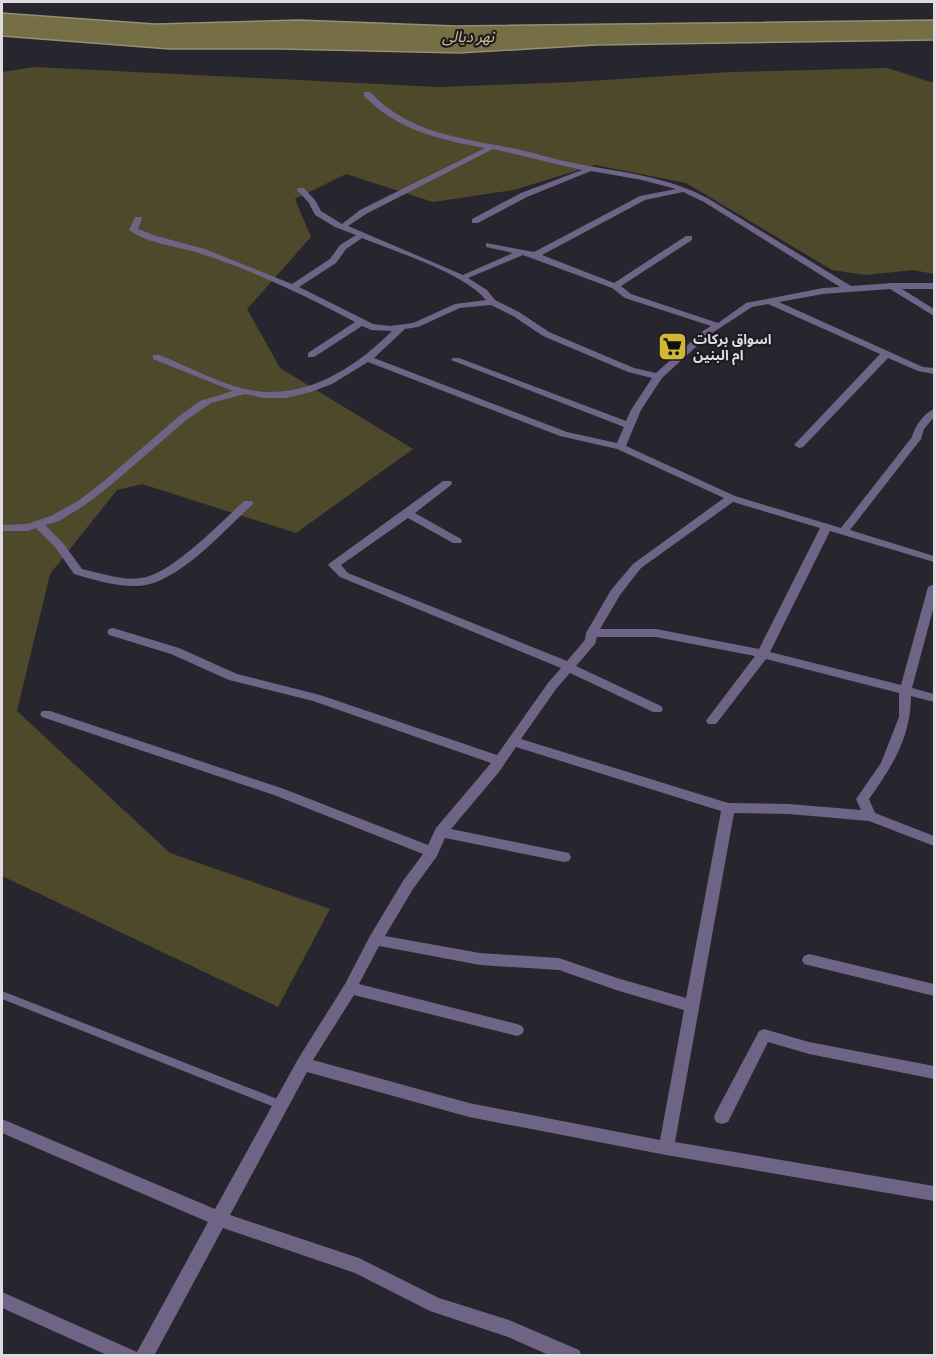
<svg xmlns="http://www.w3.org/2000/svg" width="936" height="1357" font-family="Ubuntu,'Noto Sans Arabic',sans-serif">
<style>
.green{fill:#4f492c}
.water{fill:#766e45;stroke:#958f74;stroke-width:1.5}
.lines{fill:none;stroke-linecap:round;stroke-linejoin:round}
.lane{fill:#6e6486;fill-rule:evenodd}
.street{fill:#6e6486;fill-rule:evenodd}
.labels{text-anchor:middle;dominant-baseline:central;stroke-width:4.5;stroke-linejoin:round;paint-order:stroke}
.far-poi-label{font-size:14px;font-weight:bold;fill:#dddbe1;stroke:#1e1b24;text-anchor:start}
.far-water-label{font-size:15px;font-style:italic;fill:#d1c37e;stroke:#1e1b24}
</style>
<rect width="100%" height="100%" fill="#27252e"/>
<!-- green -->
<path class="green" d="M35 67 439 87 573 82 730 72 887 68 934 83V274L913 270 866 275 832 270 686 183 595 165 514 190 433 202 346 174 295 199 311 237 247 309 280 368 413 449 296 533 142 484 117 490 50 574 17 711 170 853 330 909 278 1007 2 876V72Z"/>
<!-- water -->
<path class="water" d="M2 13 155 24 299 20 456 26 934 20V40L597 45 459 53 281 49H169L2 36Z"/>
<g class="lines">
<!-- lane -->
<path class="lane" d="M2 991 285 1102 286 1105 285 1108 281 1110 277 1108 2 999Z"/>
<!-- street -->
<path class="street" d="M364 92H370C408 132 455 137 506 147 529 151 551 159 573 163 619 172 668 176 709 199L851 286 892 283H934V289H902L934 309V316L890 289 823 294 779 302 923 367 934 368V374L918 371 888 358 803 447 799 448 794 445 880 354 768 304 752 307 709 335 662 378 641 410 626 446 735 496 841 528 912 437C915 426 924 413 934 409V417L924 429 921 439 850 530 934 556V562L830 531 770 652 901 685 928 587 934 584V606L912 688 934 694V702L911 696C911 737 892 767 869 799L875 813 934 836V846L869 821 789 814 734 813 675 1142 934 1186V1201L666 1155 469 1117 307 1072 230 1215 359 1258 439 1298 509 1320 579 1350 582 1356H551L508 1337 430 1311 355 1273 223 1228 154 1356H109L2 1308V1292L137 1352 208 1222 2 1133V1119L215 1209 298 1059 345 984 370 936 403 881 423 854 274 795 42 717 40 714 42 711H50L284 789 428 845 436 828 491 763 313 701 229 680 171 654 109 635 107 632 109 629 113 628 179 648 237 674 320 695 497 755 548 683 561 668 340 577 328 565 330 563 443 481H451L452 483 451 485 415 513 461 539 462 541 461 543H453L408 518 341 565 348 573 567 661 585 640 586 633 611 590 633 564 724 498 617 449 560 436 368 362 332 384 311 392 286 398H264L245 394 211 403 185 421 111 485 85 505 59 521 45 525 63 543 82 569C101 573 122 581 141 578 172 574 221 522 244 501H252L253 503 252 505C223 531 179 583 139 586 117 587 95 580 74 574L55 547 36 528 28 531H2V525L27 524 51 516 78 501 104 481 178 417 200 401 233 391 153 359V355H159C188 366 215 382 245 389 302 402 353 370 392 331L371 330 362 326 314 357H308V353L355 322C305 295 254 271 199 253 177 246 148 244 129 230L135 217H141L142 219 138 229 156 236 205 249 292 284 330 259 340 245 356 235 335 227 315 215 309 203 297 190 298 188H304L315 200 321 211 342 224 360 210 485 148C440 140 397 130 364 96ZM493 149 582 170 521 193 472 219V223H478L527 197 591 171 642 180 676 189 640 196 534 252 486 243V247L513 253 463 275 348 226 366 214ZM683 192 704 202 840 287 823 288 746 303 718 323 631 294 621 286 692 240V236H686L614 283 542 255 645 200ZM362 238C396 252 464 273 486 300L455 304 413 323 390 326 373 324 299 287 336 263 346 249ZM523 255 612 288 625 298 711 326 703 331 656 373 634 368 549 332 519 312 495 300 487 290 468 278ZM491 305 513 316 543 336 628 372 652 378 631 410 626 421 459 358H453L451 360 624 427 617 443 567 432 374 358 405 329 418 327 460 308ZM733 502 820 528 759 649 656 629H600L620 595 641 568ZM597 637H656L755 656 708 718 706 721 708 724H716L766 659 899 693V717L881 763 856 799 861 810 789 804 728 803 521 739 556 689 570 673 653 712H661L663 709 661 706 576 666 595 644ZM516 747 721 811 686 998 617 978 559 958 480 953 385 936 413 889 437 856 445 838 564 862 569 861 571 857 569 853 564 852 451 829 499 772ZM379 946 480 965 559 970 616 990 684 1010 660 1140 469 1103 313 1060 354 995 517 1036 522 1034 524 1030 522 1026 517 1024 359 984Z
M809 954 934 984V996L804 964 802 960 804 956Z
M764 1029 809 1042 934 1066V1079L809 1054 768 1042 728 1122 722 1124 716 1122 714 1117 716 1112 759 1031Z"/>
</g>
<!-- icons -->
<defs>
<symbol id="supermarket-square" viewBox="-11 -11 22 22"><rect x="-9" y="-9" width="18" height="18" rx="4" fill="#d0b836" stroke="#1e1b24"/><path d="M-6-5.5h2.5l.6 2H6L4.5 2H-2.5L-4.4-4H-6ZM-1.5 3.2a1.3 1.3 0 1 0 .1 0ZM3 3.2a1.3 1.3 0 1 0 .1 0Z" fill="#111"/></symbol>
</defs>
<g fill-rule="evenodd">
<use href="#supermarket-square" x="656" y="330" width="33" height="33"/>
</g>
<g class="labels">
<!-- far-poi labels -->
<g class="far-poi-label">
<text x="693" y="339">اسواق بركات<tspan x="693" dy="16">ام البنين</tspan></text>
</g>
<!-- far-water labels -->
<g class="far-water-label">
<text x="468" y="36">نهر ديالى</text>
</g>
</g>
<!-- border -->
<rect width="936" height="1357" fill="none" stroke="#dddbe1" stroke-width="6"/>
</svg>
